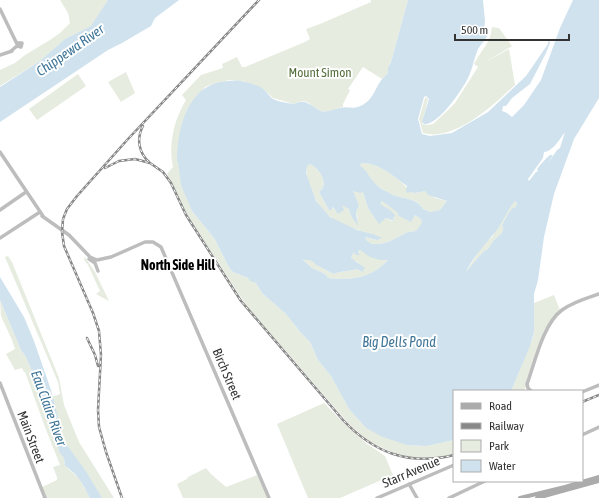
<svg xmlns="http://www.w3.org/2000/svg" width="599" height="498" font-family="'Asap Condensed',sans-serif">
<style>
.green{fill:#e6ecdf}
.water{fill:#cfe2ee;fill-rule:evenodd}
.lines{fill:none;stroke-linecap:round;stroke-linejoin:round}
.secondary{stroke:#bdbdbd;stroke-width:3.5}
.primary{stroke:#ababab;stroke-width:4}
.rail-casing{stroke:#888;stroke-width:2.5}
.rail{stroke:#fff;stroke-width:1;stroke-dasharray:3;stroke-linecap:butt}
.labels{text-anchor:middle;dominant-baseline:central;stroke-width:4;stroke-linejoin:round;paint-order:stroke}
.park-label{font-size:13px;fill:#56703f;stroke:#fff}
.street-label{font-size:13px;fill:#333;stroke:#fff}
.water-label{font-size:14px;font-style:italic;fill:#3f7597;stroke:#fff}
.neighbourhood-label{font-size:14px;font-weight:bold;fill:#000;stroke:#fff}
</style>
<rect width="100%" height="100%" fill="#fff"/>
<!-- green -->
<path class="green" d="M60 0H108L92 26 65 39 40 61 0 86V70L15 63 25 55 50 40 60 33 70 23 68 13Z
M371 0H408L391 62 390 63 388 73 382 79 363 67 348 89 350 90 343 104V107C336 108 329 113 321 111 310 108 310 96 294 104L273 98 263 89 243 81 229 80 210 85 205 87 187 110 179 142 177 161 178 160 192 211 214 238 230 269 233 272 248 278 256 283 262 293 286 314 301 333 310 342 318 360 331 376 349 409 366 428 407 445 427 446 454 440V454L432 458 409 457 396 454 368 441 348 423 246 305 184 210 167 174 173 167C168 144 174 120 186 100L182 95 201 75 223 68 222 64 237 57 242 67H245L305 42 310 39 306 29 320 24 371 2Z
M492 27 499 28 512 46 482 64 509 49 515 85C493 105 455 142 423 133L419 119 425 98 426 97 428 99 422 124 428 125 433 124 445 113 455 103 478 67 474 64C481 50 491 43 492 27Z
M126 72 135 93 121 102 108 82Z
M78 74 86 86 37 120 29 109Z
M362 163C377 162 403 180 410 192L415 193 425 191 435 198 447 201 440 210 430 212 423 209C419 198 403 199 393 195 385 191 378 187 372 181 367 174 366 170 358 165Z
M309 164C316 165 327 180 323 187 323 188 319 192 319 192L329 210 332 207 339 214 342 204 349 209 351 216 358 219 356 212 359 206 352 191 363 192 368 208 379 223 386 218 392 221H394L393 217 380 204 382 201 412 220 415 215 421 219 423 223 416 231 408 232 388 242 380 244H372L367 241 365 237 377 240 373 234C352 229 329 222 317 202 314 197 312 190 310 184 307 178 304 170 309 164Z
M515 201 517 203 515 210 509 212 502 225 503 228 502 233 494 240 488 249 483 252 464 275 483 245 492 237 507 212Z
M361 250C371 258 377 257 388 260 372 278 351 281 328 278L325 274 312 268 301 258 312 261 316 265 334 274C342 270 349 272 357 269L362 272 358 262 354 261 351 258 354 252 359 254 358 252Z
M8 256 12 262 59 378 64 405 79 442 114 498H102L64 441 52 397 60 394 58 382 5 257Z
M85 257 95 272 109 301 96 294 100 291 88 265 84 260Z
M554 295 560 310C540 328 535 357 526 381V387L523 391H511L532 340 534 332V303Z
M0 300 21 350 26 357 34 376 57 441 59 452 64 458 65 466 79 478 90 498H46L42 487 57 480V477L53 467 60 465 45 427 25 372H24L22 368 15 370 6 354 15 349 12 340 1 316Z
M324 403 343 422 367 444 385 456 393 475 340 498H308L277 424Z
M206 468 211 474 226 487 257 475 268 498H183L177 484 187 479 188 477Z"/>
<!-- water -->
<path class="water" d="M108 0H179L155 18 151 26 122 43 108 50 0 122V87L40 61 65 39 91 26Z
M408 0H483L485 21 484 30 487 36C485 41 481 44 478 49 474 58 473 67 469 76 463 89 438 126 424 124L422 122 429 99 426 96 424 97 418 119 422 134 430 136 452 133 488 112 526 76 548 44V38L550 43 546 53 530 84 512 98 506 106H503L502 111 507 113 512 117 524 105 541 80 560 28 573 0H599V98L574 139 554 194 544 237 538 280 534 294V332L530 346 511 391H454V440L427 446 407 445 383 437 366 428 349 409 331 376 318 360 310 342 301 333 286 314 262 293 256 283 250 281 248 278 233 272 230 269 214 238 192 211 181 185 178 161 177 162C177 131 186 89 220 82 228 81 237 79 245 82 250 83 257 85 262 88 266 91 269 96 273 99 279 102 288 103 294 104 305 98 310 105 319 110 326 114 333 109 340 108 346 106 352 109 358 107 375 101 374 87 384 77 385 76 387 74 388 73V68L391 62ZM565 132 560 148 557 150 547 165 553 155H550C545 159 541 164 537 169L538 171 536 172 529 181 528 179 543 158 544 152C552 152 560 139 565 132ZM362 163C377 162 395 177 407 186L406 191 407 193 410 192 415 193 425 191 428 195 447 201 440 210 430 212 423 209C418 198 403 199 393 195 386 191 378 188 373 181 367 174 367 170 359 165ZM309 164C316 165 327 180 323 187 323 188 319 192 319 192L329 210H331L333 207 338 214 344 210 342 205 349 209 351 216 358 226 356 212 359 206 353 191 360 193 363 192 368 208 379 224 386 218 394 221 393 217 396 216 390 210 380 204 382 201 397 212 399 216 411 222 415 215 421 219 422 223 416 231 408 232 388 242 380 244H372L367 241 365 237 377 240 382 238 373 234 357 230 330 217 316 201 306 173 307 167ZM515 201 517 203 515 209 514 207 509 212 502 225 503 228 502 233 494 240 488 249 483 252 466 272C472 259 482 248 491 237 501 227 506 212 515 201ZM360 250 370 257 380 260H388C372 278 350 281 328 278L325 274 312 268 302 259 312 261 316 265 334 274C342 270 349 272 357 269L362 272 365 268 351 258 354 252 356 255H360L358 252Z
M0 277 24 317 34 341 51 390 64 441 87 473 102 498H90C82 483 80 476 65 466L64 458 59 452 57 441 34 376 26 357 21 350 0 300Z"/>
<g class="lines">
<!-- secondary -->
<path class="secondary" d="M0 9 17 44
M11 51 17 46 18 43H22L21 47 17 46
M0 55 12 51
M0 152 43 216
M0 210 26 192
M42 216 69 235 90 257 97 260 111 257 145 242H153L161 247 269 498
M0 238 40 212
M89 259 95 263 98 271
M0 383 45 498
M531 391 528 388 527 384C535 362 543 324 562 310 573 302 587 298 599 294
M582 392 599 385
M582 435 599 427
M409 484 417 498
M377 498 454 465
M449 498 485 481"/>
<!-- primary -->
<path class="primary" d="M520 498 565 487 599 477
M537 498 599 481"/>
<defs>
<path id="rail" d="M143 126C136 139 139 153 149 162
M105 168 119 161 135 159 150 163 163 172 171 183 186 215 241 301 343 420C374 453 409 466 454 455
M87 338 95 355 98 366
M582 402 599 395
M122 498 106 452 99 427 98 410 101 355 99 331 93 313 64 246 62 232 63 219 67 209 77 196 128 139 259 0"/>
</defs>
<!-- rail casing -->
<use href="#rail" class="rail-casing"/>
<!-- rail -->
<use href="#rail" class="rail"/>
</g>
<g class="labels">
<!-- park labels -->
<g class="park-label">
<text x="320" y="72">Mount Simon</text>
</g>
<!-- street labels -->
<g class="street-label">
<text transform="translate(227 374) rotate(67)">Birch Street</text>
<text transform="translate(31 437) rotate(69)">Main Street</text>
<text transform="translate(411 472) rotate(-23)">Starr Avenue</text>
</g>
<!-- water labels -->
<g class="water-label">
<text transform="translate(70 50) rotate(-35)">Chippewa River</text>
<text x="399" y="342">Big Dells Pond</text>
<text transform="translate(49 408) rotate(70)">Eau Claire River</text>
</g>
<!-- neighbourhood labels -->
<g class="neighbourhood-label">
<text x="178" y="265">North Side Hill</text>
</g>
</g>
<!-- legend -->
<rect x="453" y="390" width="130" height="92" fill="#ffffff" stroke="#adadad"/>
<rect x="461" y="403" width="20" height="6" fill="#ababab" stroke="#adadad"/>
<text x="489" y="410" font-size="12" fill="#333333">Road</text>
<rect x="461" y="423" width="20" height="6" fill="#888888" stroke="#adadad"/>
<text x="489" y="430" font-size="12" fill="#333333">Railway</text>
<rect x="461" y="440" width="20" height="12" fill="#e6ecdf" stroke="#adadad"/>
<text x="489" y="450" font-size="12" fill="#333333">Park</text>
<rect x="461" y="460" width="20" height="12" fill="#cfe2ee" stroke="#adadad"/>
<text x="489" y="470" font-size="12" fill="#333333">Water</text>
<!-- scale -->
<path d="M455 34v6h114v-6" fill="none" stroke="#333333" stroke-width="2"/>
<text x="461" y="34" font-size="12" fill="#333333" stroke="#ffffff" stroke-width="3" paint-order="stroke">500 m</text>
</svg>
